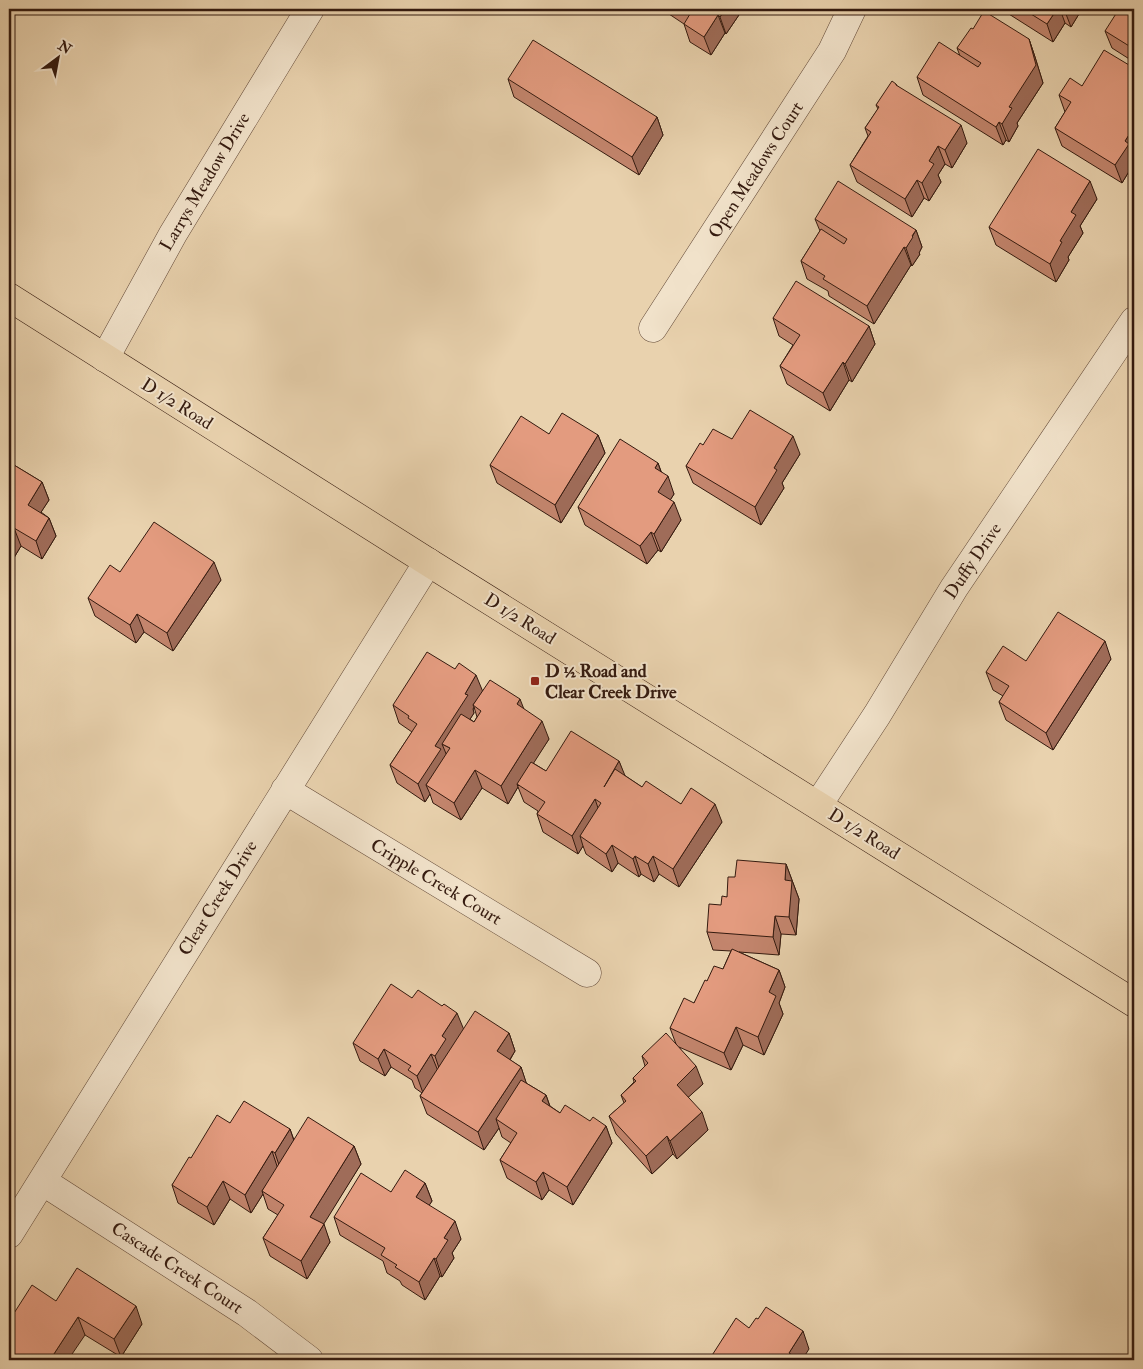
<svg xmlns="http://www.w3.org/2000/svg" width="1143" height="1369" font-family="'IM FELL Double Pica',serif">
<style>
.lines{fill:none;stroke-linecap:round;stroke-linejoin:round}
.minor-casing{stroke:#614837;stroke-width:29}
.major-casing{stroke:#341a0f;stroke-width:29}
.minor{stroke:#f1e2ca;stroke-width:28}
.major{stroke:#e9d2ae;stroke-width:28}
.wall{fill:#c3856d;stroke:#341a0f;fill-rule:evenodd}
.shaded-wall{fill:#9f6c59;stroke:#341a0f}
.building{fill:#e39b7f;stroke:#341a0f}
.poi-dot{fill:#8f2418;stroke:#f1e2ca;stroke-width:2}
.labels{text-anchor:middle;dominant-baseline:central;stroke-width:4;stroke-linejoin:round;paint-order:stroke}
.street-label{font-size:18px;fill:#341a0f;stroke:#f1e2ca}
.poi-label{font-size:18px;font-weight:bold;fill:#341a0f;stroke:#f1e2ca;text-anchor:start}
</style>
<rect width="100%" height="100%" fill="#e9d2ae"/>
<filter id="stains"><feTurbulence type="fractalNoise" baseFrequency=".004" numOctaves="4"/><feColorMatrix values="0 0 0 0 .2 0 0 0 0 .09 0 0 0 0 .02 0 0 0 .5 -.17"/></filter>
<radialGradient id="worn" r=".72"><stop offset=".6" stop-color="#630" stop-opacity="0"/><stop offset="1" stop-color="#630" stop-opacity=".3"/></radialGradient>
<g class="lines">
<defs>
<path id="minor" d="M653 328 832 51 852 9
M105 358 173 234 310 9
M285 790 587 973
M818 805 877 715 954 588 1134 321
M42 1181 247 1313 309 1360
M9 1234 428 562"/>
<path id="major" d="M9 297 428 562 1134 1003"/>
</defs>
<!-- minor casing -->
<use href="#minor" class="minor-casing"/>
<!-- major casing -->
<use href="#major" class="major-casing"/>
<!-- minor -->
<use href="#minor" class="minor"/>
<!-- major -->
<use href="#major" class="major"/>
</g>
<!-- wall -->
<path class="wall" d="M667 9H743L726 34 725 33 711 55 690 42 684 24 669 14Z
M1001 9H1082L1071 27 1065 23 1053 42Z
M1134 9V62L1112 48 1105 31Z
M973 29 1029 39 1035 57 1043 83 1017 123 1018 126 1009 142 1006 140 1003 145 923 95 917 77 960 56 957 48Z
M1134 68V163L1122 183 1062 146 1055 128 1065 112 1059 95 1082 86Z
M508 79 657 117 663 135 639 175 514 97Z
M896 84 897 86 967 143 952 168 945 164 938 175 941 182 929 201 924 198 912 217 857 182 850 165 868 136 865 128 878 109 876 105Z
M1097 199 1080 226 1083 233 1068 257 1069 260 1056 282 996 245 989 227Z
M815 219 916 230 922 247 919 253 920 254 912 266 911 265 874 324 829 296 828 291 807 279 801 261 820 231Z
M773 318 869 326 875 344 852 382 849 380 830 411 787 384 780 366 793 345 779 336Z
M549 434 598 435 605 453 561 523 497 483 490 465Z
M732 439 800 454 782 483 784 488 761 525 693 483 686 466 703 445Z
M9 462 42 482 49 500 41 512 49 518 56 536 42 559 21 546 9 566Z
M658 463 661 471 674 494 670 500 681 520 661 552 658 550 647 564 585 525 578 507Z
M120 572 221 580 173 651 144 632 136 643 95 616 88 598Z
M1111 659 1053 750 1006 720 999 702 1003 696 993 690 986 672 1026 661Z
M482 691 524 709 549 739 533 763 546 771 619 761 624 775 642 787 722 822 679 887 659 874 654 882 641 874 639 877 618 863 612 872 586 854 583 846 578 854 543 832 537 814 538 811 524 802 518 787 508 804 482 788 461 820 433 803 430 794 425 802 397 783 390 765 412 732 399 723 393 705ZM474 707 477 717 474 722 470 719 474 713 473 709Z
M786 864 799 899 796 935 781 934 779 955 739 952 779 970 785 987 779 1003 783 1014 764 1055 743 1045 731 1070 679 1047 703 1084 688 1097 708 1130 677 1159 673 1154 652 1174 616 1134 609 1116 624 1103 621 1095 634 1082 633 1078 645 1066 642 1056 676 1044 670 1028 694 1003 707 981 723 969 731 951 713 950 707 932 727 897 735 877Z
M412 998 463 1029 509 1033 515 1051 510 1060 521 1067 526 1083 546 1095 550 1106 560 1113 606 1126 612 1143 573 1205 549 1190 542 1200 507 1178 500 1160 511 1143 502 1137 499 1128 484 1150 427 1114 420 1096 422 1093 415 1088 412 1080 391 1067 385 1076 360 1061 353 1043Z
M230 1123 290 1129 294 1140 354 1146 361 1164 323 1224 330 1242 307 1279 270 1256 263 1238 278 1215 268 1209 263 1194 251 1213 230 1199 214 1225 178 1203 172 1185 191 1158Z
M425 1183 432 1201 429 1205 461 1239 452 1253 454 1258 442 1277 440 1276 425 1300 402 1285 400 1281 387 1273 383 1261 340 1235 334 1217 391 1192Z
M56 1301 142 1324 121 1357 85 1335Z"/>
<!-- shaded-wall -->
<path class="shaded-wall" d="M725 9H743L726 34 720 17Z
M1057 9H1060L1065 23 1053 42 1047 24Z
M1064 9H1082L1071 27Z
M718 15 725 33 711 55 704 37Z
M1029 39 1035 57 1043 83 1017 123 1018 126 1009 142 1002 124 1009 107Z
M657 117 663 135 639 175 632 157Z
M999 122 1006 140 1003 145 996 127Z
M961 125 967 143 952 168 945 150Z
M1134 127V163L1122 183 1115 165 1125 141Z
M938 146 945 164 938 175 941 182 929 201 922 183 929 161Z
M917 180 924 198 912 217 905 199Z
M1090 181 1097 199 1080 226 1083 233 1068 257 1069 260 1056 282 1050 264 1060 241 1071 212Z
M916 230 922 247 919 253 920 254 912 266 906 248Z
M904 247 911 265 874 324 867 306Z
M869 326 875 344 852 382 845 364Z
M843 362 849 380 830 411 823 393Z
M598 435 605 453 561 523 555 505Z
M793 436 800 454 782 483 784 488 761 525 755 507 774 468Z
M658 463 664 481 668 476 674 494 664 510 658 492 655 468Z
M42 482 49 500 34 523 28 505Z
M674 502 681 520 661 552 654 534Z
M49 518 56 536 42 559 36 541Z
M14 528 21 546 9 566V537Z
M651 532 658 550 647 564 640 546Z
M214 562 221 580 173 651 167 633Z
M137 614 144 632 136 643 130 625Z
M1105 641 1111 659 1053 750 1046 733Z
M476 675 483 692 473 705 474 707 473 709 474 713 450 750V748L442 744 447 756 426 785 430 794 425 802 418 784 435 746 465 694Z
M520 699 527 717 517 704Z
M542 721 549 739 519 786 517 784 518 787 508 804 501 786Z
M619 761 626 778 604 787Z
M475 770 482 788 461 820 454 803Z
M595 799 601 817 580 836 583 846 578 854 572 836Z
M715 804 722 822 679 887 673 869Z
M612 845 618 863 612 872 606 854Z
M635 856 641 874 639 877 633 859Z
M653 856 659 874 654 882 648 864Z
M786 864 799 899 796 935 789 917 785 880Z
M775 916 781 934 779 955 773 937Z
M779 970 785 987 779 1003 783 1014 764 1055 758 1037 769 992Z
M457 1013 464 1030 441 1074 435 1056 442 1036Z
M736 1027 743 1045 731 1070 724 1053Z
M509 1033 515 1051 504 1069 497 1051Z
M384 1049 391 1067 385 1076 378 1059Z
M431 1054 438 1071 423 1093 417 1076Z
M696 1066 703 1084 683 1102 677 1085Z
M521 1067 527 1085 496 1119 499 1128 484 1150 478 1132Z
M546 1095 552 1113 542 1101Z
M702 1112 708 1130 677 1159 670 1141Z
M606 1126 612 1143 573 1205 567 1187Z
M290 1129 296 1147 281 1171 275 1153Z
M667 1136 673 1154 652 1174 646 1156Z
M354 1146 361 1164 317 1235 310 1217Z
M272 1151 278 1169 262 1191 263 1194 251 1213 245 1195Z
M543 1172 549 1190 542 1200 536 1182Z
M223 1181 230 1199 214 1225 207 1207Z
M425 1183 432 1201 423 1215 416 1197Z
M455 1221 461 1239 452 1253 454 1258 442 1277 436 1259 444 1238Z
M324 1224 330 1242 307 1279 301 1261Z
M434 1258 440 1276 425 1300 419 1282Z
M136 1306 142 1324 121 1357 114 1339Z
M78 1317 85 1335 68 1360H50Z
M803 1331 809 1349 802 1360H791L789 1353Z"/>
<!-- building -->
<path class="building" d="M682 9H725L720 17 718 15 704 37 684 24 690 14Z
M1023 9H1057L1047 24Z
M1119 9H1134V49L1105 31Z
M984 11 1029 39 1036 65 1009 107 1012 108 1002 124 999 122 996 127 917 77 939 42 978 67 981 63 957 48 971 28 973 29Z
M533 40 657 117 632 157 508 79Z
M1104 50 1134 68V127L1125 141 1129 144 1115 165 1055 128 1071 102 1059 95 1070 78 1082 86Z
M892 81 896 84V85L961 125 945 150 938 146 929 161 934 164 922 183 917 180 905 199 850 165 871 132 865 128 879 107 876 105Z
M1038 149 1090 181 1071 212 1076 215 1060 241 1062 242 1050 264 989 227Z
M838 181 916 230 912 236 913 237 906 248 904 247 867 306 823 279 825 276 801 261 821 229 844 244 847 239 815 219Z
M796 281 869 326 845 364 843 362 823 393 780 366 800 335 773 318Z
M750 410 793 436 774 468 777 470 755 507 686 466 700 443 703 445 713 429 732 439Z
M562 413 598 435 555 505 490 465 521 416 549 434Z
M620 439 658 463 655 468 668 476 658 492 674 502 654 534 651 532 640 546 578 507Z
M9 462 42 482 28 505 49 518 36 541 14 528 9 537Z
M154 522 214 562 167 633 137 614 130 625 88 598 110 565 120 572Z
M1058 612 1105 641 1046 733 999 702 1009 686 986 672 1003 646 1026 661Z
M427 652 455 669 459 663 476 675 465 694 468 695 435 746 441 749 418 784 390 765 417 724 408 718 409 716 393 705Z
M490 680 520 699 517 704 542 721 501 786 475 770 454 803 426 785 450 748 442 744 461 714 474 722 481 711 473 705Z
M571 731 619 761 604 787 615 769 642 787 646 781 681 804 691 788 715 804 673 869 653 856 648 864 635 856 633 859 612 845 606 854 580 836 601 803 595 799 572 836 537 814 545 802 517 784 531 762 546 771Z
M737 860 786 864 785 880 792 881 789 917 775 916 773 937 707 932 709 904 721 905 722 896 727 897 728 877H735Z
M732 949 779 970 769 992 776 996 758 1037 736 1027 724 1053 670 1028 684 998 694 1003 705 980 707 981 714 966 723 969Z
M391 984 412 998 418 990 442 1006 444 1004 457 1013 442 1036 446 1039 435 1056 431 1054 417 1076 408 1070 411 1066 384 1049 378 1059 353 1043Z
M475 1011 509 1033 497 1051 521 1067 478 1132 420 1096Z
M666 1033 696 1066 677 1085 702 1112 670 1141 667 1136 646 1156 609 1116 626 1101 621 1095 636 1081 633 1078 648 1063 642 1056Z
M521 1080 546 1095 542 1101 560 1113 565 1105 590 1121 593 1117 606 1126 567 1187 543 1172 536 1182 500 1160 517 1133 496 1119Z
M244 1101 290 1129 275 1153 272 1151 245 1195 223 1181 207 1207 172 1185 189 1157 191 1158 217 1115 230 1123Z
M308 1117 354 1146 310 1217 324 1224 301 1261 263 1238 284 1205 262 1191Z
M405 1170 425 1183 416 1197 455 1221 444 1238 448 1240 436 1259 434 1258 419 1282 395 1267 397 1265 381 1255 385 1248 334 1217 361 1173 391 1192Z
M77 1268 136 1306 114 1339 78 1317 50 1360H9V1321L32 1285 56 1301Z
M766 1307 803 1331 789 1353 800 1360H709L736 1318 749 1328 756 1318 758 1319Z"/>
<!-- markers -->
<rect class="poi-dot" x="530" y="676" width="10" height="10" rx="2.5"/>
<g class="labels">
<!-- street labels -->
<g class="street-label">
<text transform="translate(756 170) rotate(-57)">Open Meadows Court</text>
<text transform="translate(205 182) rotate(-59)">Larrys Meadow Drive</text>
<text transform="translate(177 404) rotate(32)">D 1/2 Road</text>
<text transform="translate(973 561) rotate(-56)">Duffy Drive</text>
<text transform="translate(520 619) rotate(32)">D 1/2 Road</text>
<text transform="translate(864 834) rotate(32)">D 1/2 Road</text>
<text transform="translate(436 882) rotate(31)">Cripple Creek Court</text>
<text transform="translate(218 898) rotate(-58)">Clear Creek Drive</text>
<text transform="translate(177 1268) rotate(33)">Cascade Creek Court</text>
</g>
<!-- poi labels -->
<g class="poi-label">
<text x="545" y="671">D ½ Road and<tspan x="545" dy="21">Clear Creek Drive</tspan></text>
</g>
</g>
<!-- margin -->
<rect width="1143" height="1369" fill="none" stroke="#e9d2ae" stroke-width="30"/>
<rect x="10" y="10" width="1123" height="1349" fill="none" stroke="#341a0f" stroke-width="2.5"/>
<rect x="15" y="15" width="1113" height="1339" fill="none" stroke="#341a0f"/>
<!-- north arrow -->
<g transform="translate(58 58) rotate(32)" stroke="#f1e2ca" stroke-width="4" paint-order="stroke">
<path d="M0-4L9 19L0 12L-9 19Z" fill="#341a0f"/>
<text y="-8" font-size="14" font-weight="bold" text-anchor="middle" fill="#341a0f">N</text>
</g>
<rect width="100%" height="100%" filter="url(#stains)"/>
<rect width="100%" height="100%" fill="url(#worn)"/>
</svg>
